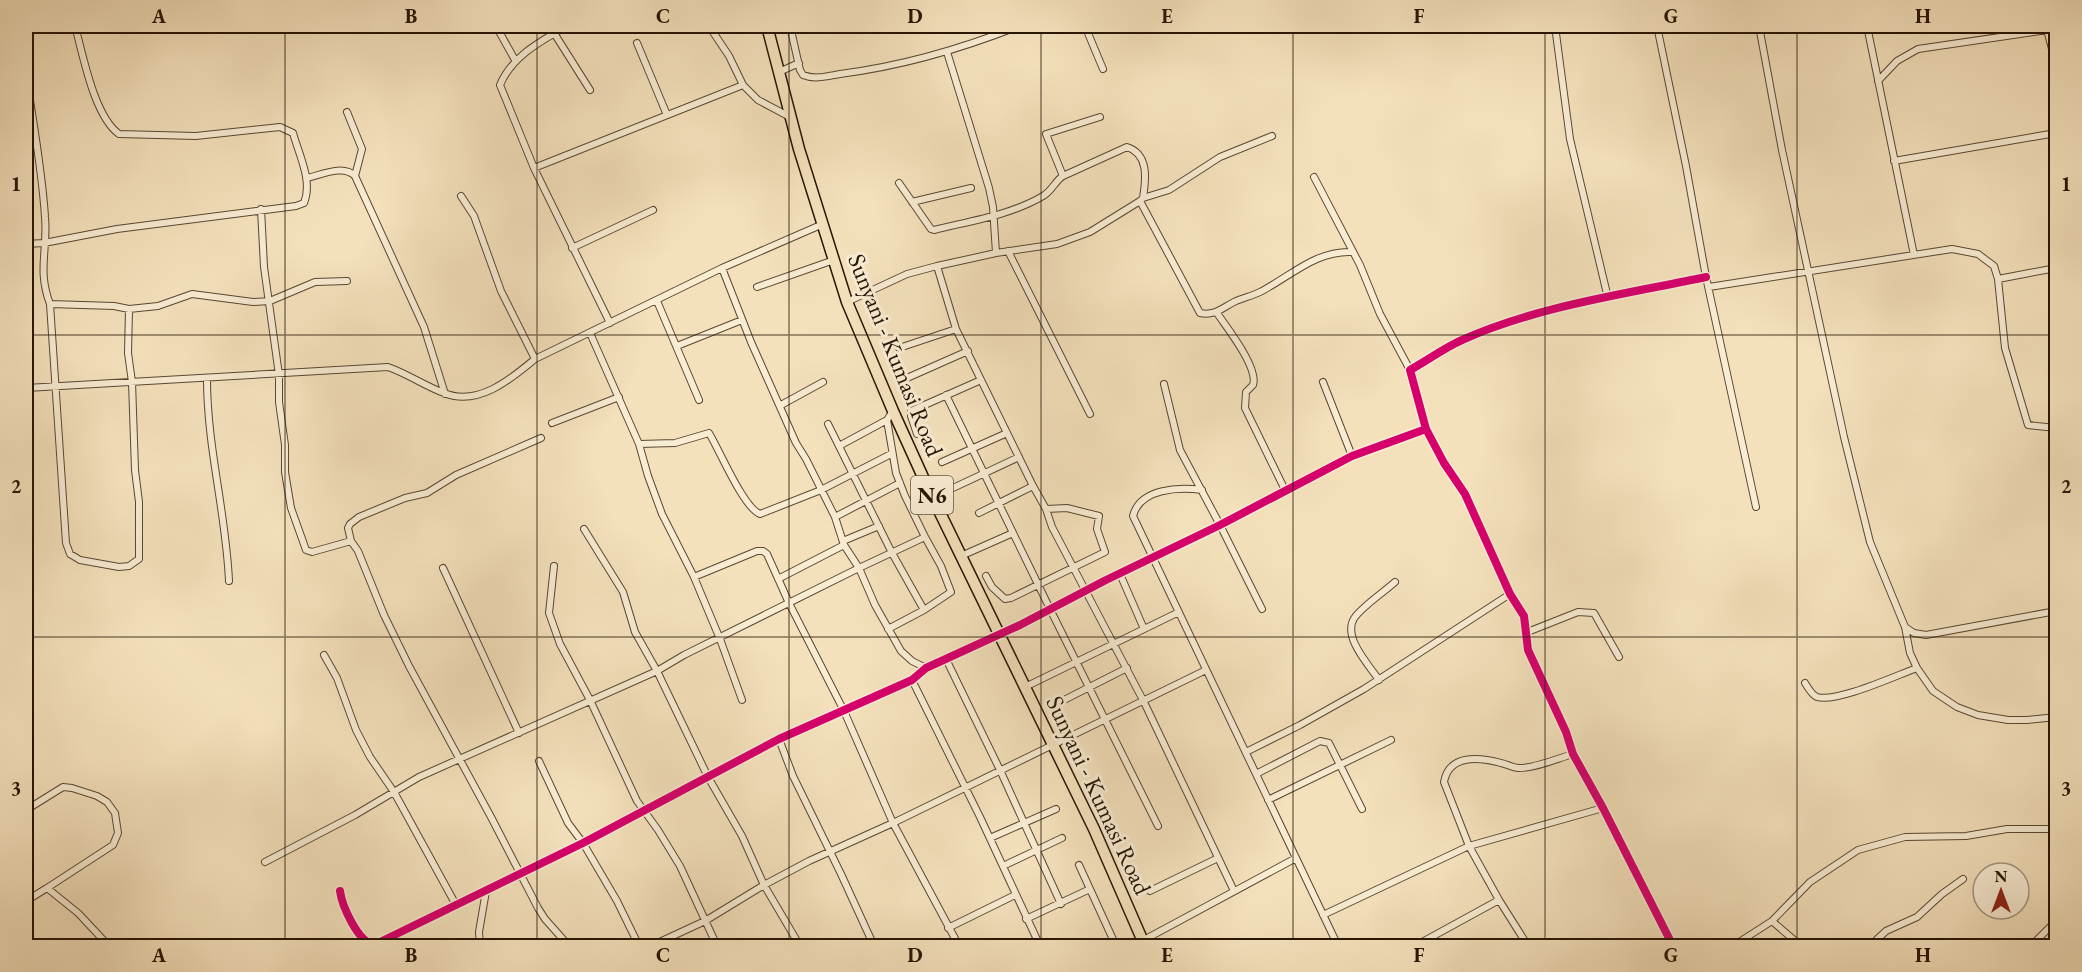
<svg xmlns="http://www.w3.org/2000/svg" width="2082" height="972" font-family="'EB Garamond',serif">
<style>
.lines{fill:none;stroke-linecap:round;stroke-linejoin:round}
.minor-casing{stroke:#5a4731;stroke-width:8}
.primary-casing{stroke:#261403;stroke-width:13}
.minor{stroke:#f8ecd3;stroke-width:6}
.primary{stroke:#f4e1bc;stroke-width:10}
.cycleway-casing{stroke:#f8ecd3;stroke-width:11}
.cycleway{stroke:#d6006c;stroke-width:8}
.grid{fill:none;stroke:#261403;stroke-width:1.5;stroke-opacity:0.55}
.labels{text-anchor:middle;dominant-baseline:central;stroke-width:6;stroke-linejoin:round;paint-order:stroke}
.shield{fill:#f8ecd3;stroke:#655541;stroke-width:1.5}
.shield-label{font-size:22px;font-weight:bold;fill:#261403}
.street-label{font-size:24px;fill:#261403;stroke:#f8ecd3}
.neatline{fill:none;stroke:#261403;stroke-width:2}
.grid-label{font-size:20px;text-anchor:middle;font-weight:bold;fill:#261403}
</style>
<rect width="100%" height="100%" fill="#f4e1bc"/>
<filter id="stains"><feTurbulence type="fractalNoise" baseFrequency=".00333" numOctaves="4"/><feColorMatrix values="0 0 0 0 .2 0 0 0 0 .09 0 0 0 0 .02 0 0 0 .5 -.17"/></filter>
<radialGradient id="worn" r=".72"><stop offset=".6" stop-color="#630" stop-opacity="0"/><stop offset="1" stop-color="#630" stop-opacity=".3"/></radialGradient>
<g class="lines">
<defs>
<path id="minor" d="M496 26 515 60
M567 26C541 41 512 56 500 85L534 168 610 323
M709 26 729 56 743 85 758 100 790 117
M790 26 800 70 803 75C815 80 828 76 840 74 902 66 961 49 1019 26
M1085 26 1103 69
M1555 26 1570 139 1608 298
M1657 26 1686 166 1706 277 1756 507
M1759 26 1782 150 1844 437 1870 542 1905 627 1910 653 1917 668 1933 691 1957 707 1978 715 2008 720H2027L2056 717
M1867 26 1914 255
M2046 26 2056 64
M554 33 590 90
M637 43 667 115
M947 52 989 188 993 207 996 253
M779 72 799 63
M26 74C33 122 42 169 45 217 48 250 37 270 50 304L66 543 70 554 80 560 119 567 129 566 139 559V502L135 470 132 382 128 353 129 309
M1878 81 1897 61 1918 49 2047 30
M347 112 362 149 355 176
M1894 161 2056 133
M534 168 743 85
M1063 176 1046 134 1100 117
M1314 177 1360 265 1380 314 1410 370
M307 178C321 175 343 164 355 176L424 327 445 394
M899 183 931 229 934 230C970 221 1011 215 1043 196 1052 191 1055 181 1063 176L1127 147C1149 154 1146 179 1143 198
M461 196 474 216 501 291 535 359
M1140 201 1200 313C1215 316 1222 308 1234 302 1242 298 1252 296 1260 292 1291 276 1316 250 1353 252
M912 202 971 188
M261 209 264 267 279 375V402L285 445V472L291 508 306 550 312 552 351 541 358 551 384 615 409 666 491 817 538 908 545 919 569 946
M26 244 44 243 117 229 296 206 304 203C313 181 299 155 293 133L280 127 196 136 119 134C94 116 83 55 75 26
M572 248 653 210
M1008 251 1090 414
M937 266 996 253 1057 244 1090 232 1140 201 1143 198 1169 190 1220 157 1272 136
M722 268 751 342 796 443 806 459 835 517 844 545 859 568 875 605 901 651 912 661 926 668
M1998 279 2056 268
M757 287 834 260
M1709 287 1952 249 1978 254 1994 266 1998 279 2005 348 2028 425 2056 428
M657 301 699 400
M847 302 907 274 937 266 956 329 1033 486 1046 509 1052 527 1144 702 1234 891
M50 304 114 306 129 309 158 306 192 294 253 302 270 301 315 282 347 281
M1217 313C1227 328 1259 368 1253 385L1246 392 1245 408 1285 490
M590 333 639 444 648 476 662 514 694 577 720 639 742 700
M677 346 742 320
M899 348 956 329
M907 378 968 351
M207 379C207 447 226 513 229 581
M1323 382 1352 456
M1164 384 1180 450 1220 525 1262 609
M26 388 388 367C408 374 425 386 444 393 478 407 511 379 535 359L722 268 823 224
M946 395 1050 609 1158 826
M781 405 823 382
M552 423 619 397
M828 424 892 553 924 610
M917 434 911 416V411L981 380
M639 444 675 443 709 433C720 451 743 507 760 514L821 490 891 454
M839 446 887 420
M942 462 1007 433
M953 488 1019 457
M1202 490C1179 487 1140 488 1133 516L1338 946
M979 513 1033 486
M835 517 900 483
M584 529 623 592 635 632 657 671 708 777 742 836 764 885 800 946
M351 541 348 528 350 524 359 517 405 498 427 493 456 475 541 438
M843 541 879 526
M961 556 1013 533
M554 566 549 613 560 644 590 700 637 801 658 830 680 866 717 946
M443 568 519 733
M1120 574 1144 629
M986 576 992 587 1005 599 1011 598 1105 552 1097 529 1099 516 1067 508 1046 509
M694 577 757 551H763L767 554 789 603 844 711 893 823 959 946
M778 579 844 545
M1905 627 1914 633 1926 635 2056 611
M888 629 924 610 951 592 941 566 925 537
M1525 633 1578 612 1594 613 1619 657
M324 655 337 678 356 730 370 757 394 792 456 905
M946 659 1000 770 1061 904
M912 680 980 817 1040 946
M1379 680C1369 665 1341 636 1355 617 1364 605 1384 592 1395 582
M1805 683C1808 688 1812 695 1817 697 1837 703 1897 675 1917 668
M1025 687 1179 612
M1062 701 1127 668
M779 739 793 776 841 874 874 946
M1246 752 1300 725 1364 689 1510 594
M539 761 568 823 583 843 617 901 639 946
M1256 774 1320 741 1329 743 1362 809
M1268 800 1391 740
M26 810 63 787 72 788 97 796 107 802 115 813 118 833 113 845 47 888
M990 838 1056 809
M265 862 355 815 419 777 657 671 684 655 859 568 925 537 905 496 896 473 887 420 893 411
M1079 865 1116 946
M1003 866 1062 838
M340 891C342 906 358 942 374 945L583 843 779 739 912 680 926 668 1020 625 1106 580 1220 525 1352 456 1426 429
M1150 891 1218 858
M26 901 47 888 78 913 109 946
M1323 915 1469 846 1603 808
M1026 919 1090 889
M1772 921 1801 946
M948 928 1015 895
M1142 941 1296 858
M480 946 479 932 486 891
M651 946 705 921 764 885 809 861 893 823 1206 670
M1415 946 1499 900
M1528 946 1499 900 1469 846 1444 782C1449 754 1479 757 1501 763 1507 764 1512 768 1519 768 1536 768 1556 759 1573 754
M1673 946 1603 808 1573 754 1566 732 1528 650 1524 616 1510 594 1465 494 1444 463 1426 429 1410 370C1428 360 1444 348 1462 340 1538 306 1625 294 1706 277
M1733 946 1772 921 1810 882 1858 850 1905 837 1966 836 2007 829H2056
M1870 946 1886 931 1917 917 1942 894 1963 879
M2031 946 2056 921"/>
<path id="primary" d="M767 26 799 149 847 302 893 411 927 486 1094 829 1145 946"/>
</defs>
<!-- minor casing -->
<use href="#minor" class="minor-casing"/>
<!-- primary casing -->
<use href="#primary" class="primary-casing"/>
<!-- minor -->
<use href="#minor" class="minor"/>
<!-- primary -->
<use href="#primary" class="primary"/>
<defs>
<path id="cycleway" d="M340 891C342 906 358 942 374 945L583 843 779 739 912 680 926 668 1020 625 1106 580 1220 525 1352 456 1426 429
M1673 946 1603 808 1573 754 1566 732 1528 650 1524 616 1510 594 1465 494 1444 463 1426 429 1410 370C1428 360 1444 348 1462 340 1538 306 1625 294 1706 277"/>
</defs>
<!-- cycleway casing -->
<use href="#cycleway" class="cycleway-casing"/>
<!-- cycleway -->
<use href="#cycleway" class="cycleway"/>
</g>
<!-- grid -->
<path class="grid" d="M285 26V946M537 26V946M789 26V946M1041 26V946M1293 26V946M1545 26V946M1797 26V946M26 335H2056M26 637H2056"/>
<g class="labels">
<!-- shield labels -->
<rect class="shield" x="911" y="476" width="42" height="38" rx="4.5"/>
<g class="shield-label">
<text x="932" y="495">N6</text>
</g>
<!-- street labels -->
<g class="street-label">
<text transform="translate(896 355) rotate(68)">Sunyani - Kumasi Road</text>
<text transform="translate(1099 795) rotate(65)">Sunyani - Kumasi Road</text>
</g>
</g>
<!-- margin -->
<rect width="2082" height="972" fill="none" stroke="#f4e1bc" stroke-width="66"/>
<!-- north arrow -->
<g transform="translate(2001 891)"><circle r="28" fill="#f8ecd3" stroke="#a49680" stroke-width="1.5"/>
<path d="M0-4.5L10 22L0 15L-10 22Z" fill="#8f2418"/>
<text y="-9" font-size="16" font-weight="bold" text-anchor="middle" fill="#261403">N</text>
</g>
<rect x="33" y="33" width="2016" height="906" class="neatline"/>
<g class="grid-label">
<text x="159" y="23">A</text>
<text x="411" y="23">B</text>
<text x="663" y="23">C</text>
<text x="915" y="23">D</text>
<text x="1167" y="23">E</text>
<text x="1419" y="23">F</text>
<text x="1671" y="23">G</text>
<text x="1923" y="23">H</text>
<text x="16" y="191">1</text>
<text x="2066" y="191">1</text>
<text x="16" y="493">2</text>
<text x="2066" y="493">2</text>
<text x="16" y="795">3</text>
<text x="2066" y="795">3</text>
<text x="159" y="962">A</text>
<text x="411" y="962">B</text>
<text x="663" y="962">C</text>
<text x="915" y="962">D</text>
<text x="1167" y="962">E</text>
<text x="1419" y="962">F</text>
<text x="1671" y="962">G</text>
<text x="1923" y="962">H</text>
</g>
<rect width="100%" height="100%" filter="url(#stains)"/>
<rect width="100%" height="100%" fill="url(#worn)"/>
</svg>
